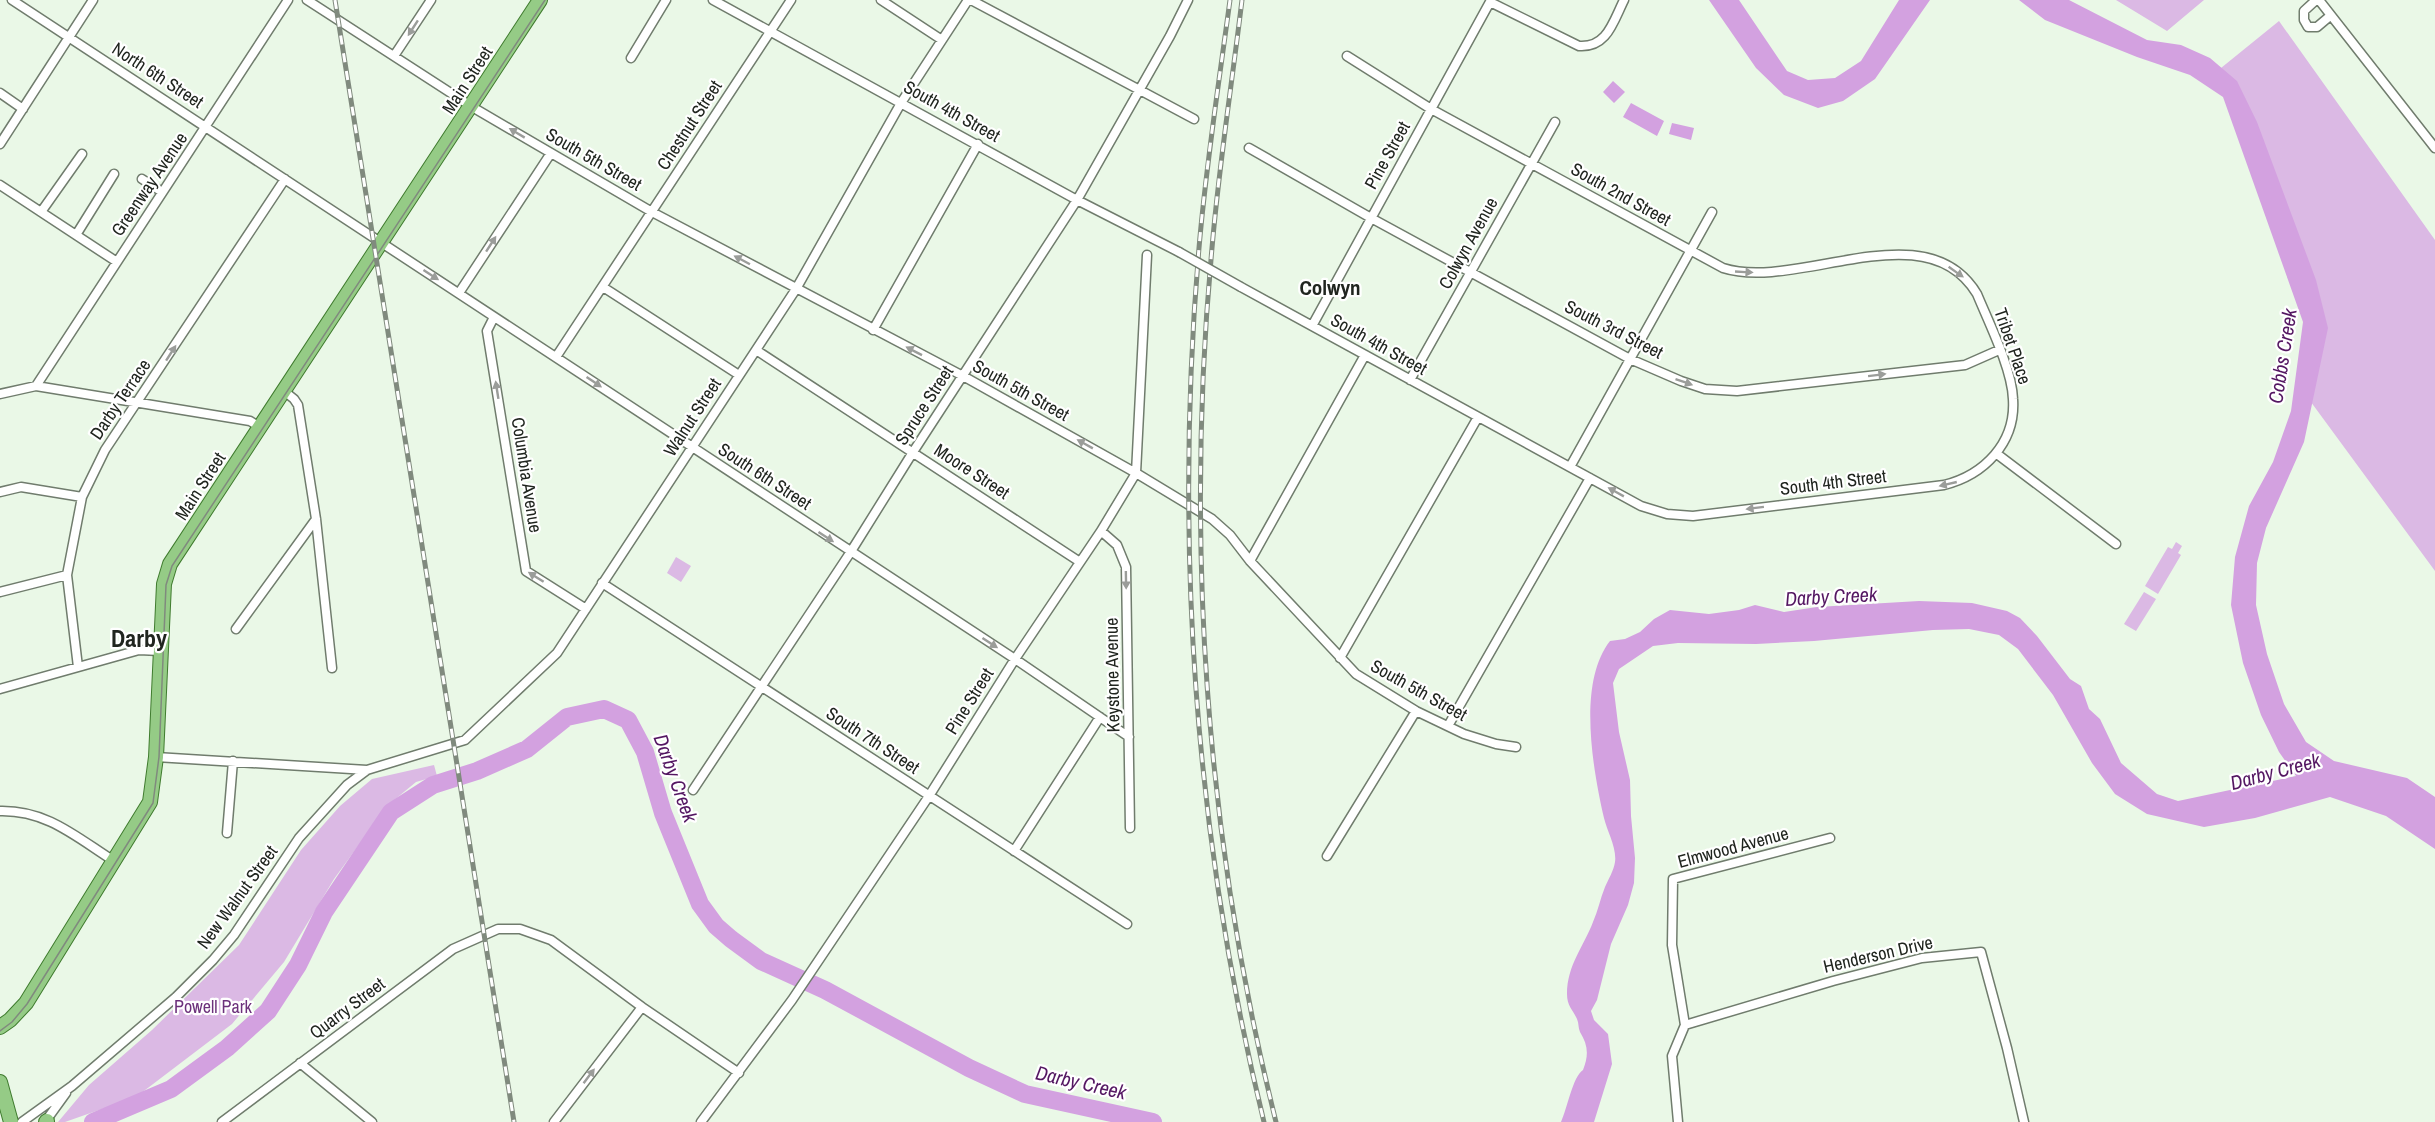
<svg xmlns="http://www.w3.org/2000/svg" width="2435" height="1122" font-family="'Archivo Narrow',sans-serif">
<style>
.green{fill:#dbb9e4}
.water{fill:#d3a1e0}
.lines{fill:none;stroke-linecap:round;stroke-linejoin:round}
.river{stroke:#d3a1e0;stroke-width:18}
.street-casing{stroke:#707c6d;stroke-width:11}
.primary-casing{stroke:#3f7b2e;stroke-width:16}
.street{stroke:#fff;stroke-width:8}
.primary{stroke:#95cb86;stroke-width:14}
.tram{stroke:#808a7e;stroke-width:1.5}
.rail-casing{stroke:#808a7e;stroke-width:5}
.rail{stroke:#fff;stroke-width:3;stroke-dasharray:9;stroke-linecap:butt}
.street-bridge-casing{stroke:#707c6d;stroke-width:11;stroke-linecap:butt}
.street-bridge{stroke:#fff;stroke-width:8}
.oneway{fill:#9b9d9a}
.labels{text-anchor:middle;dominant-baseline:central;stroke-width:4.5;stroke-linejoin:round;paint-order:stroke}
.street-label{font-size:18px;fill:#20251f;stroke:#fff}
.park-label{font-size:18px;fill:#6c317b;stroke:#fff}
.water-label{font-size:20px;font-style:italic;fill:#541762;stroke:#fff}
.quarter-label{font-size:21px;font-weight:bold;fill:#20251f;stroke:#fff}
.district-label{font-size:24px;font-weight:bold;fill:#20251f;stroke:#fff}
</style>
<rect width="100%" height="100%" fill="#eaf8e7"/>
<!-- green -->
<path class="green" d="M2116 0H2204L2167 31Z
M2279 21 2435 240V571L2308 398 2322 312 2221 68Z
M2176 542 2182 546 2178 553 2181 555 2158 594 2145 586 2168 547 2172 549Z
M676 557 691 566 681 582 667 573Z
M2144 592 2156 599 2136 631 2124 624Z
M434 765 437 776 416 782 387 806 334 879 284 962 232 1024 136 1097 65 1122H58L89 1085 152 1030 239 945 301 850 340 806 372 779Z"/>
<!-- water -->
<path class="water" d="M1709 0H1739L1787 71 1808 80 1835 78 1861 61 1899 0H1930L1875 79 1843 101 1818 108 1784 95 1756 68Z
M2019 0H2069L2147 40 2181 45 2210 58 2237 81 2257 122 2316 280 2328 328 2304 442 2266 528 2257 563 2256 605 2267 654 2284 704 2306 742 2334 761 2407 778 2435 797V849L2386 816 2330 797 2255 818 2204 827 2147 814 2115 794 2092 763 2053 695 2018 649 1999 635 1969 629 1933 630 1814 641 1756 644 1678 643 1653 646 1619 669 1613 683 1619 732 1630 780 1631 816 1635 858 1634 883 1628 905 1611 944 1597 1000 1591 1011 1594 1020 1608 1034 1612 1064 1594 1122H1561C1567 1109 1573 1076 1583 1070 1589 1055 1588 1045 1580 1032 1578 1028 1579 1023 1577 1019 1573 1010 1567 1006 1567 994 1567 965 1584 946 1593 922 1598 911 1600 899 1605 887 1608 880 1614 870 1615 862 1617 848 1607 831 1604 818 1593 770 1577 683 1610 641L1625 639 1640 632 1654 619 1670 610 1709 614 1739 610 1755 605 1784 612 1817 607 1919 601 1972 603 2007 611 2020 618 2037 636 2070 679 2081 686 2089 709 2100 719 2121 763 2157 794 2178 801 2296 776 2279 752 2261 715 2243 663 2231 605 2235 557 2249 506 2273 462 2291 411 2303 322 2223 97 2190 75 2137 57 2045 20Z
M1613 81 1625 92 1614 103 1603 92Z
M1631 103 1664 121 1657 136 1623 117Z
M1672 123 1694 128 1691 140 1669 134Z"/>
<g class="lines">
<!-- river -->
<path class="river" d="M93 1122 171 1089 227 1048 268 1011 298 965 324 912 391 812 433 785 477 771 527 749 567 717 604 709 628 720 645 752 663 813 700 904 716 926 731 939 761 961 825 990 969 1068 1025 1094 1153 1122"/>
<defs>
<path id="street" d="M12 0 1015 659 1129 737
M307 0 474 108 652 212 963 376 1136 473 1212 519 1230 535 1250 561 1356 674 1416 711 1464 734 1496 744 1516 747
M713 0 1077 200 1179 252
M881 0 942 40
M971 0 1194 119
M2316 0 2304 11V20L2308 27H2317L2330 16
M2319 0 2435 148
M1490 2 1579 46C1607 48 1613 22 1624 0
M394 56 431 0
M631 58 666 0
M0 93 23 109
M0 144 93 0
M1249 148 1371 218 1630 359 1681 381 1705 389 1737 391 1965 365 1999 350
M142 179 162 192
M0 185 117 262
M41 212 82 154
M76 235 114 174
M603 287 739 375
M1241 287 1641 506 1667 514 1693 516 1944 485C1984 475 2016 443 2013 399 2012 369 1989 323 1977 294 1926 209 1798 292 1723 268L1431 109 1347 56
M459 293 551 153
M494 317 487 331 526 571 586 609
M1312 326 1491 0
M873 330 978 144
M756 350 1080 562
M556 357 791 0
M1410 380 1555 122
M36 386 288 0
M284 391 294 399 298 405 316 519 332 668
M0 394 36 386 250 421 260 427
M1997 454 2116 544
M1570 467 1712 212
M0 492 21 487 82 497
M1101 531 1117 545 1126 567 1130 828
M1250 561 1365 355
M602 583 1127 924
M0 592 67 575
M236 629 316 519
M1340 658 1478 417
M78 667 67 575 82 497 105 450 285 179
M0 689 139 650 160 651
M1448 726 1590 478
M156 757 367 770
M693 790 850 553 913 452 1077 200 1170 36 1188 0
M0 811C47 810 76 837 114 861
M227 833 233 761
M1014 851 1100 717
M1327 856 1416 711
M1685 1025 1833 981 1922 958 1981 952 2007 1048 2024 1122
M300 1063 372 1122
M22 1122 72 1086 176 997 213 960 234 935 299 838 347 785 367 770 465 740 557 653 796 289 901 103 968 0
M45 1122 66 1093
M222 1122 453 949 498 929H520L551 940 642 1007 739 1073
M554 1122 642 1007
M701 1122 792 1000 929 796 1015 659 1101 531 1136 473 1147 255
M1678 1122 1672 1056 1685 1025 1672 945 1673 879 1830 838"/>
<path id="primary" d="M0 1027 10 1020 26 1003 150 802 156 757 164 584 170 564 540 0
M0 1082 11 1122
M46 1122 47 1121"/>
</defs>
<!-- street casing -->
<use href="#street" class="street-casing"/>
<!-- primary casing -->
<use href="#primary" class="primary-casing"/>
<!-- street -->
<use href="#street" class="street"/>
<!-- primary -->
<use href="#primary" class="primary"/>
<!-- tram -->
<path class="tram" d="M0 1031 12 1022 27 1004 153 803 159 757 166 585 172 566 545 0"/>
<defs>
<path id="rail" d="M335 0 514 1122
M1230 0C1219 82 1206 165 1199 248 1174 540 1194 837 1264 1122
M1242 0C1232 83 1219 165 1212 248 1185 539 1205 838 1276 1122"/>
</defs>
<!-- rail casing -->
<use href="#rail" class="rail-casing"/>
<!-- rail -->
<use href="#rail" class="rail"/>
<defs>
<path id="street-bridge" d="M1179 252 1241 287"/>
</defs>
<!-- street-bridge casing -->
<use href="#street-bridge" class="street-bridge-casing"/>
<!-- street-bridge -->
<use href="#street-bridge" class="street-bridge"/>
</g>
<!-- one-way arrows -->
<defs><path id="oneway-solid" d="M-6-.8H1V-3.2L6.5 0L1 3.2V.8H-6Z" transform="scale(1.5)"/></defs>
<g class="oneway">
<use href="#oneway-solid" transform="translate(413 28) rotate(123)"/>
<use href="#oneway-solid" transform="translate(517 133) rotate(-149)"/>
<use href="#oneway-solid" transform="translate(491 244) rotate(-57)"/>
<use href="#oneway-solid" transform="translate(742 260) rotate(-152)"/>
<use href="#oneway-solid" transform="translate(1744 272) rotate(3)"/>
<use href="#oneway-solid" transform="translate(1956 272) rotate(35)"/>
<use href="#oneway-solid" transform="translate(431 275) rotate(33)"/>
<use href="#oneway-solid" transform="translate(914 351) rotate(-153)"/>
<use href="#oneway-solid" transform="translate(171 353) rotate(-57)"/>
<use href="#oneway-solid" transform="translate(1877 375) rotate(-7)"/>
<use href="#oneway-solid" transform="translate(594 382) rotate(34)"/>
<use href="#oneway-solid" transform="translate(1684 382) rotate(19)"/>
<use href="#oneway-solid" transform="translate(497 390) rotate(-99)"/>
<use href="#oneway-solid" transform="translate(1085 444) rotate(-151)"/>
<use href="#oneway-solid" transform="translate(1948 484) rotate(167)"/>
<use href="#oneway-solid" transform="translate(1616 492) rotate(-151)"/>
<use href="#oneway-solid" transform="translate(1755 508) rotate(173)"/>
<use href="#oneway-solid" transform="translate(826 537) rotate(33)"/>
<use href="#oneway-solid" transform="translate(536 577) rotate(-148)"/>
<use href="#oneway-solid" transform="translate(1126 580) rotate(89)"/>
<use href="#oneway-solid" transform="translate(990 643) rotate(33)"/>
<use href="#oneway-solid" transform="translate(589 1076) rotate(-53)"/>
</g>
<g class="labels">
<!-- street labels -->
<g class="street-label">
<text transform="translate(158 75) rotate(33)">North 6th Street</text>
<text transform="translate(467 80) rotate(-57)">Main Street</text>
<text transform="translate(952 111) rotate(29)">South 4th Street</text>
<text transform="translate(689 125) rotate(-57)">Chestnut Street</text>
<text transform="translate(1387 155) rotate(-61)">Pine Street</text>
<text transform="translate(594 159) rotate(30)">South 5th Street</text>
<text transform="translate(149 184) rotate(-56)">Greenway Avenue</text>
<text transform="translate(1621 194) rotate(29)">South 2nd Street</text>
<text transform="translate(1468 243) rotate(-61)">Colwyn Avenue</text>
<text transform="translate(1614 329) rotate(27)">South 3rd Street</text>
<text transform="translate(1379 344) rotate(29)">South 4th Street</text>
<text transform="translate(2013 346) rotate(71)">Tribet Place</text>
<text transform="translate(1021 390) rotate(29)">South 5th Street</text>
<text transform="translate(120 399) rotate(-56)">Darby Terrace</text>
<text transform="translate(924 405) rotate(-57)">Spruce Street</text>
<text transform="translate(692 417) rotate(-57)">Walnut Street</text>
<text transform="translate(972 471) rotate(33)">Moore Street</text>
<text transform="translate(527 475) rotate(81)">Columbia Avenue</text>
<text transform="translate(765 476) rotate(33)">South 6th Street</text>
<text transform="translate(1833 482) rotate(-7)">South 4th Street</text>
<text transform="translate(200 486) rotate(-57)">Main Street</text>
<text transform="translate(1112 675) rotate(-91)">Keystone Avenue</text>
<text transform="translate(1419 690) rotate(29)">South 5th Street</text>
<text transform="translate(969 701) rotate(-58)">Pine Street</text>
<text transform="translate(873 740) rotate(33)">South 7th Street</text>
<text transform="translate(1733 847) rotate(-15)">Elmwood Avenue</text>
<text transform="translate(237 897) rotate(-54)">New Walnut Street</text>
<text transform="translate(1878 954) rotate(-13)">Henderson Drive</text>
<text transform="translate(347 1008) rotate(-37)">Quarry Street</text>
</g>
<!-- park labels -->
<g class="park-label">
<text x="213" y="1006">Powell Park</text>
</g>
<!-- water labels -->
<g class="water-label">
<text transform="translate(2282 356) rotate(-81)">Cobbs Creek</text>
<text transform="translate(1831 596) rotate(-3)">Darby Creek</text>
<text transform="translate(2275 771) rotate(-15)">Darby Creek</text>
<text transform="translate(676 778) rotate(70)">Darby Creek</text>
<text transform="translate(1081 1082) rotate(13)">Darby Creek</text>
</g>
<!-- quarter labels -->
<g class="quarter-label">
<text x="1330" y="287">Colwyn</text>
</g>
<!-- district labels -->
<g class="district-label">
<text x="139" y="638">Darby</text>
</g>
</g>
</svg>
